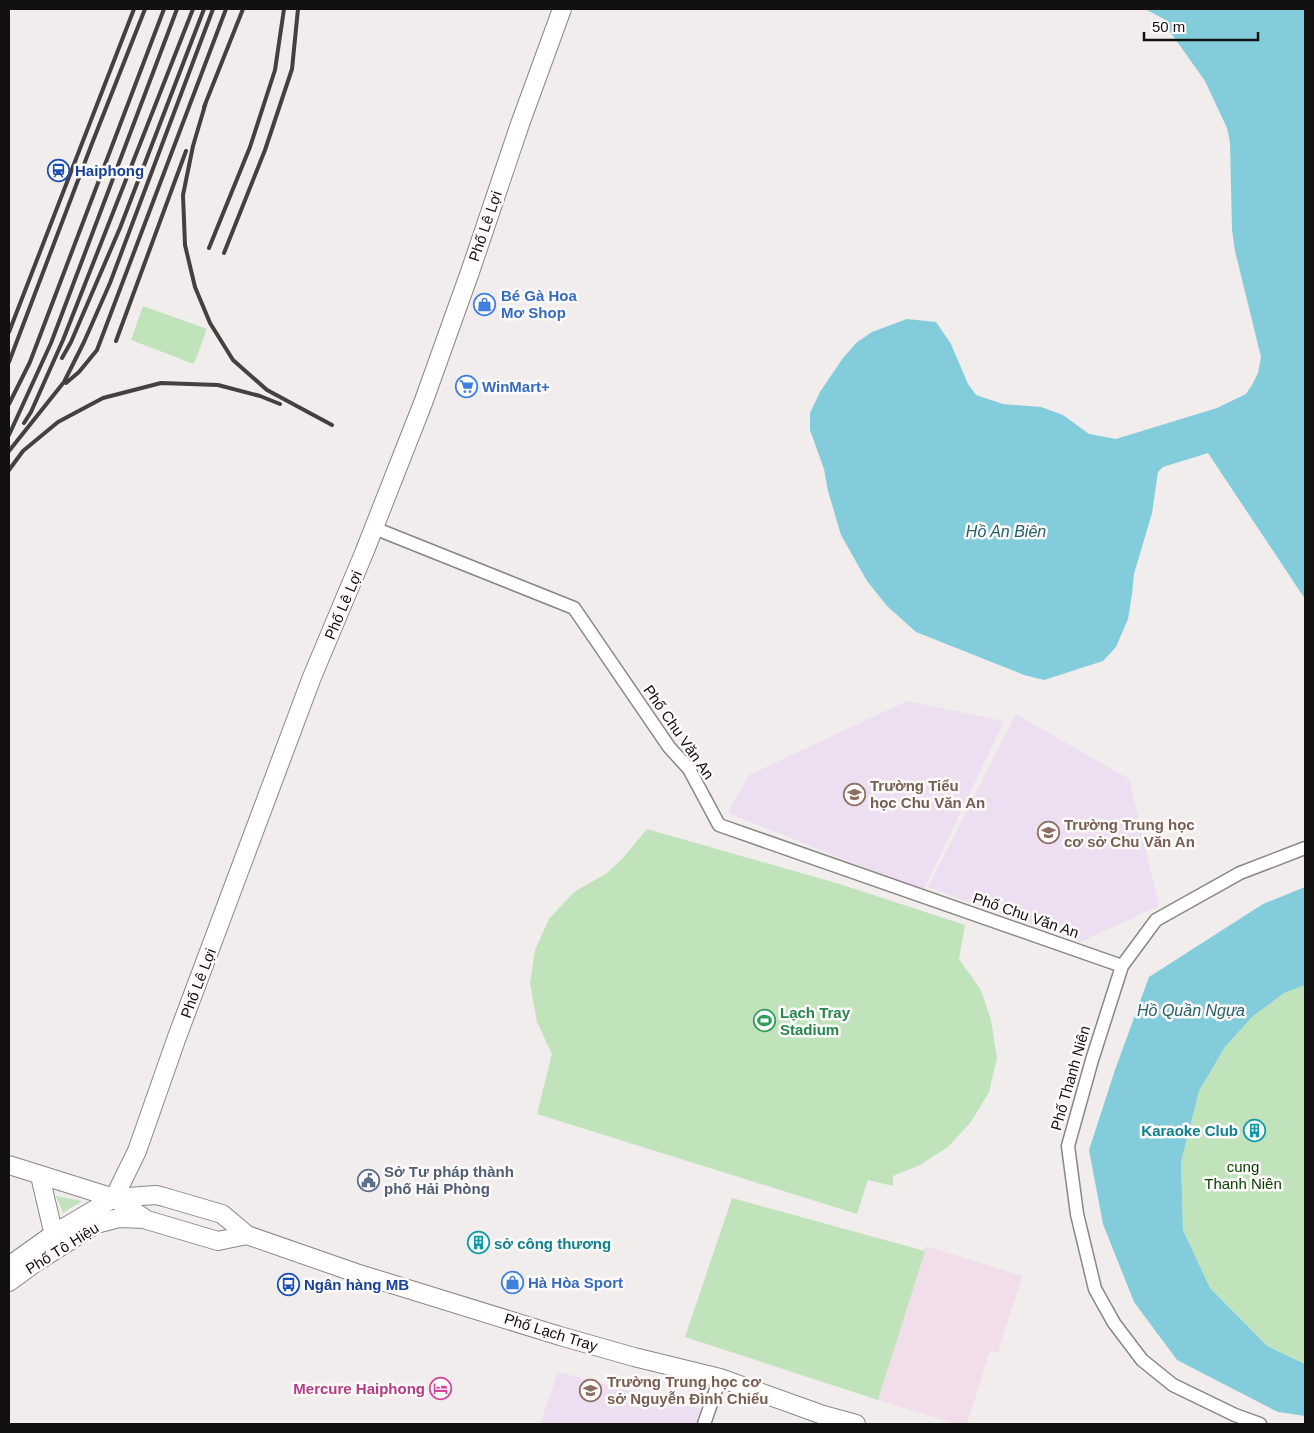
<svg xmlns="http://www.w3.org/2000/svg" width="1314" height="1433" font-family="Arial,sans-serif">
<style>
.commercial{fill:#f2ddeb}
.education{fill:#eddef1}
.green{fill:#c1e3bb}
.water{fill:#82ccdb}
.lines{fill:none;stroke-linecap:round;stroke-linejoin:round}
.minor-casing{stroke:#8a8785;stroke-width:15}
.secondary-casing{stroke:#8a8785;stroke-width:20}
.minor{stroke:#fff;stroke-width:12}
.secondary{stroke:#fff;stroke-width:18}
.rail{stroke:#434140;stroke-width:4}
.labels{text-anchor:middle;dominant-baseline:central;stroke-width:5;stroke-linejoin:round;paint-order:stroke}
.transit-label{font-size:15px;font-weight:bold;fill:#164399;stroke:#fefaf9;text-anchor:start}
.street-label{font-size:15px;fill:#121110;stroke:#fefaf9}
.shop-label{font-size:15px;font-weight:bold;fill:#366cbe;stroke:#fefaf9;text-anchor:start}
.education-label{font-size:15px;font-weight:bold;fill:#785e54;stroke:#fefaf9;text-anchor:start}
.leisure-label{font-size:15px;font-weight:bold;fill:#27864d;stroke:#fefaf9;text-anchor:start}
.culture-label{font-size:15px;font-weight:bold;fill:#0d838f;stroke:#fefaf9;text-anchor:end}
.park-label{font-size:15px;fill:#094202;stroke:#fefaf9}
.service-label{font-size:15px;font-weight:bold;fill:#4e5e75;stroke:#fefaf9;text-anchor:start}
.hotel-label{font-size:15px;font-weight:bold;fill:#b23c85;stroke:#fefaf9;text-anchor:end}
.water-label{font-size:16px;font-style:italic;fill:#24616c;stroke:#fefaf9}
</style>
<rect width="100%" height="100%" fill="#f1edec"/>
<!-- commercial -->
<path class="commercial" d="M926 1246 1022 1276 998 1353 990 1351 967 1424H957L878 1400Z"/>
<!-- education -->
<path class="education" d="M907 701 1004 721 923 891 728 813 749 775Z
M1016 714 1129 779 1159 906 1080 942 928 887Z
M558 1372 701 1409 697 1424H540Z"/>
<!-- green -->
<path class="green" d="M143 306 207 329 194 364 131 340Z
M647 829 843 885 965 925 959 959 981 990 991 1020 997 1058 989 1092 971 1122 948 1147 920 1165 893 1176V1186L868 1180 857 1214 537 1114 552 1054 537 1022 530 983 535 950 549 919 574 892 607 873 622 859Z
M1305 985V1364L1267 1346 1210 1288 1183 1230 1181 1162 1199 1091 1225 1047 1252 1017 1284 993Z
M56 1196 82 1201 63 1213Z
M732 1198 925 1251 878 1400 685 1337Z"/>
<!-- water -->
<path class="water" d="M1145 9H1305V599L1208 453 1163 467 1158 472 1152 513 1134 574 1132 594 1128 619 1116 647 1103 661 1044 680 1024 675 916 632 887 606 867 581 841 535 828 491 824 469 810 430V413L820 392 843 358 856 343 872 332 907 319 936 322 951 344 968 384 976 395 1003 404 1041 407 1063 415 1089 434 1116 439 1217 408 1246 394 1252 385 1258 373 1261 357 1235 251 1232 230 1230 142 1227 128 1205 81 1171 33 1164 19Z
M1305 887V985L1284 993 1252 1017 1225 1047 1199 1091 1181 1162 1183 1230 1210 1288 1267 1346 1305 1364V1416L1278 1412 1177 1360 1134 1302 1103 1224 1089 1150 1115 1070 1149 977 1263 904Z"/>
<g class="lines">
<defs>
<path id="minor" d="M374 528 574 608 669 747 689 769 719 825 1122 966
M704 1424 720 1378
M1260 1424 1235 1415 1173 1385 1142 1360 1114 1323 1095 1289 1077 1214 1068 1146 1092 1060 1122 966 1156 920 1240 873 1305 848"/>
<path id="secondary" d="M9 1165 114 1198 147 1220 218 1241 247 1235
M40 1176 56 1244
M114 1198 137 1151 177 1037 312 677 364 553 423 403 470 272 520 124 562 9
M9 1266 55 1233 114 1198 156 1195 164 1197 222 1214 247 1235 356 1273 560 1336 634 1357 720 1378 823 1415 856 1424
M9 1282 35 1263 96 1224 119 1218 145 1219"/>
</defs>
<!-- minor casing -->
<use href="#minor" class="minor-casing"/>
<!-- secondary casing -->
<use href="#secondary" class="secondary-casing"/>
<!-- minor -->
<use href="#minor" class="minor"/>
<!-- secondary -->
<use href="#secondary" class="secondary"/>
<!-- rail -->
<path class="rail" d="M206 102 193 146 183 195 185 245 195 287 210 323 233 360 267 390 332 425
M204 107 243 9
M209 248 250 147 275 70 284 9
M224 253 265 150 292 69 298 9
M9 332 134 9
M116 341 186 151
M62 358 71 342 120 228 204 9
M9 362 91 146 145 9
M66 383 79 372 97 350 226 9
M9 404 30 362 164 9
M24 423 31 412 63 340 193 9
M9 435 51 343 177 9
M9 451 64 382 84 342 110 283 213 9
M9 470 23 451 58 422 103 398 161 383 218 385 260 396 280 404"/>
</g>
<!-- icons -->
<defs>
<symbol id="station-ring" viewBox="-11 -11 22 22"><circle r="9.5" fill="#fefaf9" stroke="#1a4fb4" stroke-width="1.5"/><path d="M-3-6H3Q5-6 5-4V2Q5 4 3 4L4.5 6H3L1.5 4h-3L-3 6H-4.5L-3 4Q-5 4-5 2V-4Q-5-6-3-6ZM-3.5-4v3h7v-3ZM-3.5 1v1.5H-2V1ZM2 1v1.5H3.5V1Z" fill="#1a4fb4"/></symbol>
<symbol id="shop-ring" viewBox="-11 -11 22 22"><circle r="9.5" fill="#fefaf9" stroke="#3f7fe0" stroke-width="1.5"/><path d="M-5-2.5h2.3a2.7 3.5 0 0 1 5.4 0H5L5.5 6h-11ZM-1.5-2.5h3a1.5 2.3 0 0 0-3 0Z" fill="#3f7fe0"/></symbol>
<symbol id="supermarket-ring" viewBox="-11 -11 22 22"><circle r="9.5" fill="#fefaf9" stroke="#3f7fe0" stroke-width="1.5"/><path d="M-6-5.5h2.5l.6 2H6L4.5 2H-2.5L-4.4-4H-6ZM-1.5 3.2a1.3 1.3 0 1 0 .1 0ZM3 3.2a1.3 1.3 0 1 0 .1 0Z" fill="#3f7fe0"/></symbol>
<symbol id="school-ring" viewBox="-11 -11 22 22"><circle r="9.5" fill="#fefaf9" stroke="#8d6e63" stroke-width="1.5"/><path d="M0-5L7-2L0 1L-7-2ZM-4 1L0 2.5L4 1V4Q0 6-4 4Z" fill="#8d6e63"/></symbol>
<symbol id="stadium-ring" viewBox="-11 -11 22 22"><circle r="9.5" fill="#fefaf9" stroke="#2e9e5b" stroke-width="1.5"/><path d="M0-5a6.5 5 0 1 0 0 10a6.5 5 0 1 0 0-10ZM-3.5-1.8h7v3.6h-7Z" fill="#2e9e5b"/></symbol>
<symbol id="building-ring" viewBox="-11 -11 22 22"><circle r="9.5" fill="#fefaf9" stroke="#0f9aa8" stroke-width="1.5"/><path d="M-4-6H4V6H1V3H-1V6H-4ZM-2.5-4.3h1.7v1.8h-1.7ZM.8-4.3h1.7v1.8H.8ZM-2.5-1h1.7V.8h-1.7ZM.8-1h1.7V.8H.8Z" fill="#0f9aa8"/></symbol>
<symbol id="civic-ring" viewBox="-11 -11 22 22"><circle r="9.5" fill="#fefaf9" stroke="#5c6f8a" stroke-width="1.5"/><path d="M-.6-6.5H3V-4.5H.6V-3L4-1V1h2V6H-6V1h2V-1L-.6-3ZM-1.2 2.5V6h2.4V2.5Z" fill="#5c6f8a"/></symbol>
<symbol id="bus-ring" viewBox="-11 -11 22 22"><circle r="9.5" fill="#fefaf9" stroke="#1a4fb4" stroke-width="1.5"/><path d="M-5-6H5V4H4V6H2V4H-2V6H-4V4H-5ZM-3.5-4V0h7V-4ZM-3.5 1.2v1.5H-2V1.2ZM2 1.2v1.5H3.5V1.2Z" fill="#1a4fb4"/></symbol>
<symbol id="hotel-ring" viewBox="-11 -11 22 22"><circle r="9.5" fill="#fefaf9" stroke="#d1479c" stroke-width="1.5"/><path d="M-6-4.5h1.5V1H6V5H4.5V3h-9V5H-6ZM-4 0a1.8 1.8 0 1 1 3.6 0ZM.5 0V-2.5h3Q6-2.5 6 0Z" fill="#d1479c"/></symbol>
</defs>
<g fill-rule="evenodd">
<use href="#station-ring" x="46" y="158" width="25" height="25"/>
<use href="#shop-ring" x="472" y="292" width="25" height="25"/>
<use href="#supermarket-ring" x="454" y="374" width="25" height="25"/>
<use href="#school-ring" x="842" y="782" width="25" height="25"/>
<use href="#school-ring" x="1036" y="820" width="25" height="25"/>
<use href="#stadium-ring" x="752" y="1008" width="25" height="25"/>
<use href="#building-ring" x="1242" y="1118" width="25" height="25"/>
<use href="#civic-ring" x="356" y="1168" width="25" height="25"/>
<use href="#building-ring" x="466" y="1230" width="25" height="25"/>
<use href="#shop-ring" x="500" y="1270" width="25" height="25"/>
<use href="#bus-ring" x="276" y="1272" width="25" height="25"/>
<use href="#hotel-ring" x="428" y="1376" width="25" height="25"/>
<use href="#school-ring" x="578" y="1378" width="25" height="25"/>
</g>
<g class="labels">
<!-- transit labels -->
<g class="transit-label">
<text x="75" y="170">Haiphong</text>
<text x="304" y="1284">Ngân hàng MB</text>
</g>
<!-- street labels -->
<g class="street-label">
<text transform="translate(485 226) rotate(-71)">Phố Lê Lợi</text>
<text transform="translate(343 605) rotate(-67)">Phố Lê Lợi</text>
<text transform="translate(679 732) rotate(55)">Phố Chu Văn An</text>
<text transform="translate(1026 915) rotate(19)">Phố Chu Văn An</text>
<text transform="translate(198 983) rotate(-69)">Phố Lê Lợi</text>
<text transform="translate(1070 1078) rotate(-74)">Phố Thanh Niên</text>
<text transform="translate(62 1248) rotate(-32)">Phố Tô Hiệu</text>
<text transform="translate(551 1332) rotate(17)">Phố Lạch Tray</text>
</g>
<!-- shop labels -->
<g class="shop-label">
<text x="501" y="295">Bé Gà Hoa<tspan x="501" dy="17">Mơ Shop</tspan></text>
<text x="482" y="386">WinMart+</text>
<text x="528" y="1282">Hà Hòa Sport</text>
</g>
<!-- education labels -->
<g class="education-label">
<text x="870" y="785">Trường Tiểu<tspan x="870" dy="17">học Chu Văn An</tspan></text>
<text x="1064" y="824">Trường Trung học<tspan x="1064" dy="17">cơ sở Chu Văn An</tspan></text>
<text x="607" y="1381">Trường Trung học cơ<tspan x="607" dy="17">sở Nguyễn Đình Chiểu</tspan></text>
</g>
<!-- leisure labels -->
<g class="leisure-label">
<text x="780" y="1012">Lạch Tray<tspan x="780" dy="17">Stadium</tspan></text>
</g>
<!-- culture labels -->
<g class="culture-label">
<text x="1238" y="1130">Karaoke Club</text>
<text x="494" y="1243" text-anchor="start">sở công thương</text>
</g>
<!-- park labels -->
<g class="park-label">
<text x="1243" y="1166">cung<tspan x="1243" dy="17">Thanh Niên</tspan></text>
</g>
<!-- service labels -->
<g class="service-label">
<text x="384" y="1171">Sở Tư pháp thành<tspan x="384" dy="17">phố Hải Phòng</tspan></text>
</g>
<!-- hotel labels -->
<g class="hotel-label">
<text x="425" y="1388">Mercure Haiphong</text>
</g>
<!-- water labels -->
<g class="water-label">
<text x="1006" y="531">Hồ An Biên</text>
<text x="1191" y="1010">Hồ Quần Ngựa</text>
</g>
</g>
<!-- border -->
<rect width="1314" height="1433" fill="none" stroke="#121110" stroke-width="20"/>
<!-- scale -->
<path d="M1144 32v8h114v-8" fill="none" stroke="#121110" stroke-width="2.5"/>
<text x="1152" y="32" font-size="15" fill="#121110" stroke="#fefaf9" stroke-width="4" paint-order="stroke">50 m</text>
</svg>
